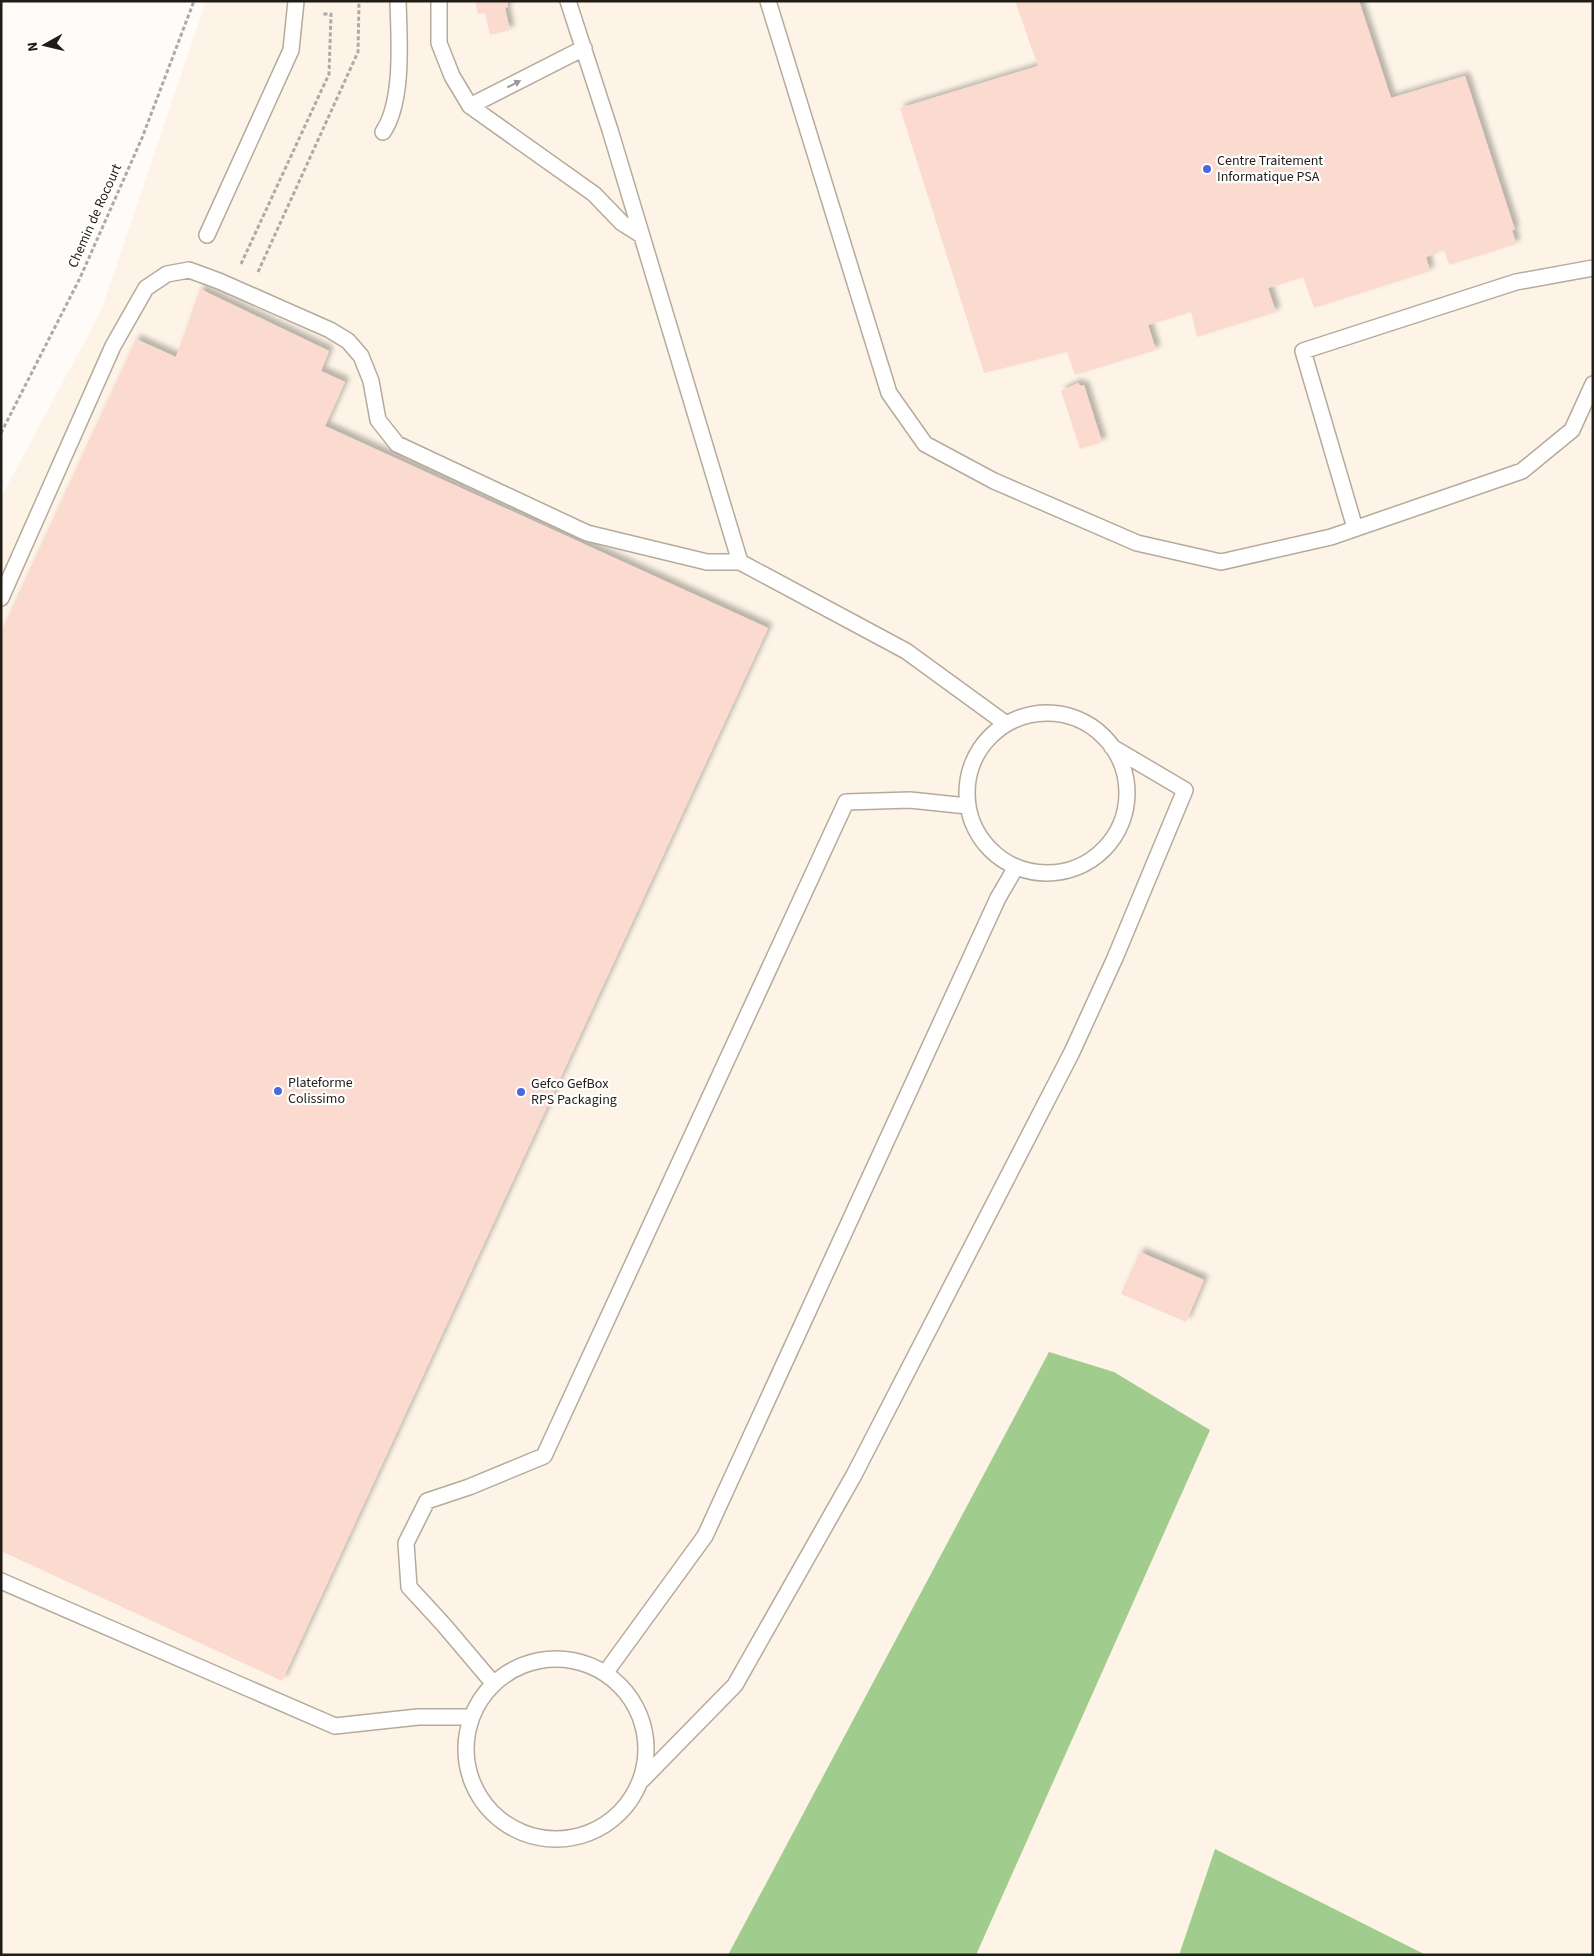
<svg xmlns="http://www.w3.org/2000/svg" width="1594" height="1956" font-family="'Source Sans 3',sans-serif">
<style>
.built{fill:#fdf3e6}
.water{fill:#a0cd8e}
.building{fill:#fbdacf;filter:url(#shadow)}
.lines{fill:none;stroke-linecap:round;stroke-linejoin:round}
.service-casing{stroke:#b6aa9c;stroke-width:18}
.path{stroke:#aeaaa6;stroke-width:3;stroke-dasharray:4 2.5;stroke-linecap:butt}
.service{stroke:#fff;stroke-width:15}
.oneway{fill:#9b9996}
.poi-dot{fill:#4c68dd;stroke:#fff;stroke-width:2}
.labels{text-anchor:middle;dominant-baseline:central;stroke-width:4.5;stroke-linejoin:round;paint-order:stroke}
.poi-label{font-size:14px;fill:#201c16;stroke:#fff;text-anchor:start}
.street-label{font-size:14px;fill:#201c16;stroke:#fff}
</style>
<defs>
<filter id="shadow"><feDropShadow dx="4.5" dy="-4.5" stdDeviation="2.5" flood-color="#0004"/></filter>
</defs>
<rect width="100%" height="100%" fill="#fefbf8"/>
<!-- built -->
<path class="built" d="M206 1H1593V1955H1V497L101 311Z"/>
<!-- water -->
<path class="water" d="M1049 1352 1114 1372 1210 1430 976 1955H728Z
M1215 1849 1426 1955H1179Z"/>
<!-- building -->
<path class="building" d="M475 1H507L508 7 505 8 510 30 490 35 485 13 478 14Z
M1015 1H1359L1391 98 1465 76 1515 230H1512L1516 244 1449 265 1444 250 1426 257 1430 271 1314 308 1303 277 1268 288 1276 312 1197 337 1191 312 1148 325 1156 350 1075 375 1067 352 984 373 900 108 1038 66Z
M200 289 329 351 321 371 345 382 325 426 768 628 282 1681 1 1551V632L136 339 176 357Z
M1078 383 1080 386 1084 385 1102 442 1080 449 1061 391Z
M1140 1252 1204 1280 1186 1322 1121 1294Z"/>
<g class="lines">
<defs>
<path id="service" d="M439 1V43L452 76 470 106 594 194 622 223 641 235
M768 1 889 393 925 444 994 481 1137 543 1221 562 1331 537 1522 471 1572 430 1593 384
M470 106 584 48
M383 132C404 101 399 38 398 1
M207 235 291 50 296 1
M1355 528 1303 351 1516 282 1593 268
M740 562 906 651 1005 723
M1 598 113 346 146 288 167 274 189 270 219 281 330 330 348 341 361 356 371 381 378 420 397 444 587 533 707 562H740L610 130 568 1
M967 793a80 80 0 1 1 160 0a80 80 0 1 1-160 0Z
M1 1581 335 1726 418 1717H471
M466 1749a90 90 0 1 1 180 0a90 90 0 1 1-180 0Z
M606 1672 705 1536 998 898 1016 867
M493 1683 443 1624 409 1587 406 1543 427 1501 469 1487 544 1456 846 802 910 800 967 806
M642 1780 735 1685 854 1475 1072 1052 1115 958 1185 790 1112 747"/>
</defs>
<!-- service casing -->
<use href="#service" class="service-casing"/>
<!-- path -->
<path class="path" d="M241 264 329 74 331 14H321
M258 272 358 52 359 1
M1 433 80 278 142 138 194 1"/>
<!-- service -->
<use href="#service" class="service"/>
</g>
<!-- one-way arrows -->
<defs><path id="oneway-solid" d="M-6-.8H1V-3.2L6.5 0L1 3.2V.8H-6Z" transform="scale(1.25)"/></defs>
<use class="oneway" href="#oneway-solid" transform="translate(514 84) rotate(-27)"/>
<!-- markers -->
<g class="poi-dot">
<circle cx="1207" cy="169" r="5"/>
<circle cx="278" cy="1091" r="5"/>
<circle cx="521" cy="1092" r="5"/>
</g>
<g class="labels">
<!-- poi labels -->
<g class="poi-label">
<text x="1217" y="161">Centre Traitement<tspan x="1217" dy="16">Informatique PSA</tspan></text>
<text x="288" y="1083">Plateforme<tspan x="288" dy="16">Colissimo</tspan></text>
<text x="531" y="1084">Gefco GefBox<tspan x="531" dy="16">RPS Packaging</tspan></text>
</g>
<!-- street labels -->
<g class="street-label">
<text transform="translate(95 216) rotate(-66)">Chemin de Rocourt</text>
</g>
</g>
<!-- border -->
<rect width="1594" height="1956" fill="none" stroke="#201c16" stroke-width="5"/>
<!-- north arrow -->
<g transform="translate(45 45) rotate(262)" stroke="#ffffff" stroke-width="4" paint-order="stroke">
<path d="M0-4L9 19L0 12L-9 19Z" fill="#201c16"/>
<text y="-8" font-size="14" font-weight="bold" text-anchor="middle" fill="#201c16">N</text>
</g>
</svg>
